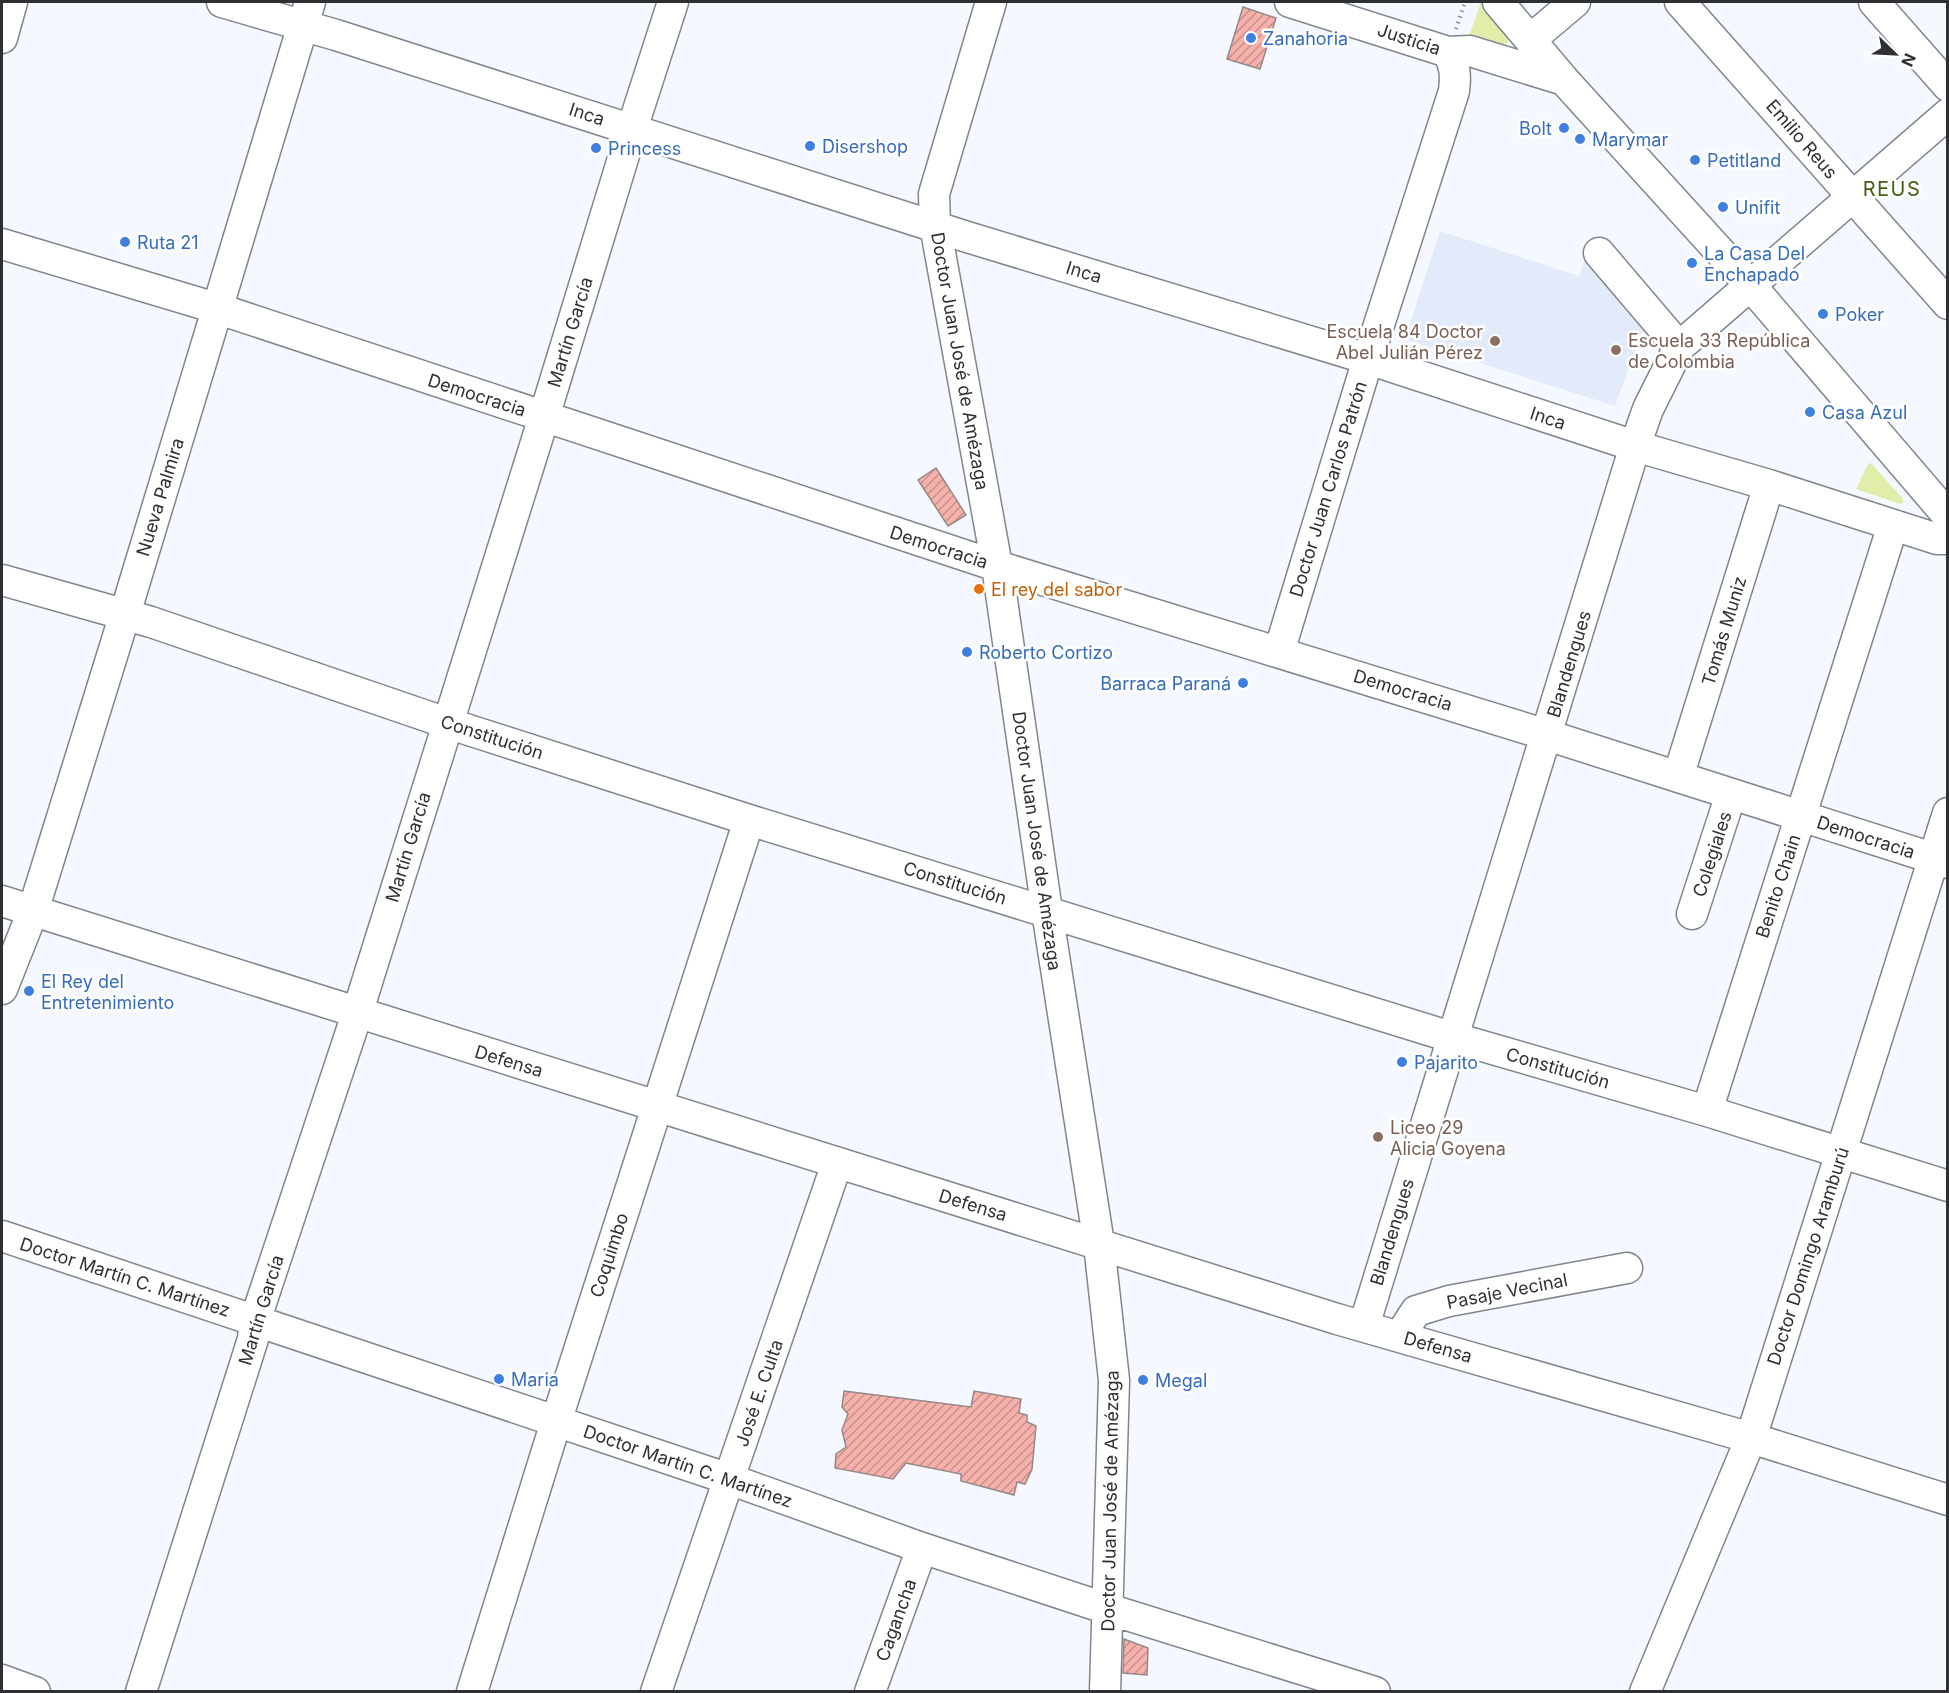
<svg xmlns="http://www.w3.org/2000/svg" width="1949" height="1693" font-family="Inter,sans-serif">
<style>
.built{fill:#e3ebfb}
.park{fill:#e1edaa}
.building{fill:url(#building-hatch);stroke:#948988;stroke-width:1.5}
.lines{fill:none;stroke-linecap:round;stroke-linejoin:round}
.minor-casing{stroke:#81868e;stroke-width:33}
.path{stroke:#8c8f93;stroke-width:4;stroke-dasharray:1.5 4.5;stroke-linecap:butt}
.minor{stroke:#fff;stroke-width:30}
.shop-dot{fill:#3f7fe0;stroke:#fff;stroke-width:2}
.education-dot{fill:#8d6e63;stroke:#fff;stroke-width:2}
.food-dot{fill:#e8710a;stroke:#fff;stroke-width:2}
.labels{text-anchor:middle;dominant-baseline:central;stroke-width:5;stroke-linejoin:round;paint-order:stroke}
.shop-label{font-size:18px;fill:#366cbe;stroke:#fff;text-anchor:start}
.street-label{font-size:18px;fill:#2e3033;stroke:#fff}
.education-label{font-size:18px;fill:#785e54;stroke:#fff;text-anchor:start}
.food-label{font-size:18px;fill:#c56008;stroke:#fff;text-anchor:start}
.neighbourhood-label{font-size:20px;letter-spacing:1.5px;fill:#485d14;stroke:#fff}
</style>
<defs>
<pattern id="building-hatch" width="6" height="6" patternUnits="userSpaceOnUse" patternTransform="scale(1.5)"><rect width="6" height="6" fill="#f7b1ab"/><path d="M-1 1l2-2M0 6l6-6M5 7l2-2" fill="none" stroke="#c8908c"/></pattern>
</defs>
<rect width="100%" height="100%" fill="#f5f8fe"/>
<!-- built -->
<path class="built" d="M1440 231 1579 276 1590 244 1645 324 1615 406 1405 339Z"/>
<!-- park -->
<path class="park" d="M1481 2 1508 32V41L1504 47 1468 39Z
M1871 463 1903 499V503L1900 504 1856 489 1868 464Z"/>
<!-- building -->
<path class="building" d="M1243 7 1276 18 1260 69 1227 59Z
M936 468 966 515 948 526 918 480Z
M844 1391 971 1407 974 1391 1021 1399 1019 1413 1027 1415V1422L1036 1426 1032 1469 1025 1484 1017 1482 1014 1495 961 1481V1474L906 1463 893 1479 835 1468 836 1454 846 1447 842 1430 848 1414 842 1407Z
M1124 1639 1148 1648 1147 1675 1123 1673Z"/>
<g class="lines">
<defs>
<path id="minor" d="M222 2 336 35 964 236 1368 359 1635 446 1769 485 1937 539H1948
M991 2 934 194 935 225 997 566 1047 911 1099 1244 1114 1380 1105 1692
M1290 2 1448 52 1470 51 1564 80
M1498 2 1564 80 1751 286 1948 516
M1680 2 1948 304
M1874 2 1948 86
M2 38 12 2
M1530 40 1575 2
M2 244 216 308 997 566 1547 735 1948 863
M1599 253 1679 347
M2 580 151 622 447 723 749 820 1451 1037 1707 1111 1948 1186
M1279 652 1368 359 1454 91C1456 75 1455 66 1448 52
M1678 777 1769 485
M2 901 1337 1319 1751 1438 1948 1500
M1692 914 1731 794
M2 989 33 911 125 614 310 2
M1707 1111 1893 525
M2 1236 729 1479 922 1548 1108 1609 1375 1692
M1364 1326C1453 1032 1546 740 1635 446L1648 409 1679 347 1948 114
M1400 1336 1416 1311 1449 1301 1627 1268
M2 1680 35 1692
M141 1692 253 1339 255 1321 357 1014 544 417 632 129 673 2
M472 1692 556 1422 749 820
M656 1692 837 1163
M870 1692 922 1548
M1645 1692 1751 1438 1948 813"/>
</defs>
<!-- minor casing -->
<use href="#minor" class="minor-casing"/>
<!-- path -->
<path class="path" d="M1456 29 1465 2"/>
<!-- minor -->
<use href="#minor" class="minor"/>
</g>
<!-- markers -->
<g class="shop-dot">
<circle cx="1251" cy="38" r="6"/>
<circle cx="1564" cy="128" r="6"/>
<circle cx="1580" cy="139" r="6"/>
<circle cx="810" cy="146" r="6"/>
<circle cx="596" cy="148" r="6"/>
<circle cx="1695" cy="160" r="6"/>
<circle cx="1723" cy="207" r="6"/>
<circle cx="125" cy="242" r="6"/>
<circle cx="1692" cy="263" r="6"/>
<circle cx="1823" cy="314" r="6"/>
<circle cx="1810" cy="412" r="6"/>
<circle cx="967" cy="652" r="6"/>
<circle cx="1243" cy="683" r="6"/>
<circle cx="29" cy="991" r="6"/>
<circle cx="1402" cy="1062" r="6"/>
<circle cx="499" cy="1379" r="6"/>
<circle cx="1143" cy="1380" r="6"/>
</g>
<g class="education-dot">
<circle cx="1495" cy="341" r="6"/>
<circle cx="1616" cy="350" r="6"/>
<circle cx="1378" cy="1137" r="6"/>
</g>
<circle class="food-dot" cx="979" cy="589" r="6"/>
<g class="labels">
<!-- shop labels -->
<g class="shop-label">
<text x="1263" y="38">Zanahoria</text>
<text x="1552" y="128" text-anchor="end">Bolt</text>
<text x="1592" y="139">Marymar</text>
<text x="822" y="146">Disershop</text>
<text x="608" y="148">Princess</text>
<text x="1707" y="160">Petitland</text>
<text x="1735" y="207">Unifit</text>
<text x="137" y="242">Ruta 21</text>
<text x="1704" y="253">La Casa Del<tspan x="1704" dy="21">Enchapado</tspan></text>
<text x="1835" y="314">Poker</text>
<text x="1822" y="412">Casa Azul</text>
<text x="979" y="652">Roberto Cortizo</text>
<text x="1231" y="683" text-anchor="end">Barraca Paraná</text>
<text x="41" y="981">El Rey del<tspan x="41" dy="21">Entretenimiento</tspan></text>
<text x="1414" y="1062">Pajarito</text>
<text x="511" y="1379">Maria</text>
<text x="1155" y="1380">Megal</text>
</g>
<!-- street labels -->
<g class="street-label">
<text transform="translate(1409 39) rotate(18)">Justicia</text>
<text transform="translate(587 114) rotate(18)">Inca</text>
<text transform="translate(1802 139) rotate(49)">Emilio Reus</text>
<text transform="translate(1084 272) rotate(17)">Inca</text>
<text transform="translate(570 332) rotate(-73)">Martín García</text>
<text transform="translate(960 361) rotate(80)">Doctor Juan José de Amézaga</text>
<text transform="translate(477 395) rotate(18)">Democracia</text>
<text transform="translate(1548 418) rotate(18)">Inca</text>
<text transform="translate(1328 489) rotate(-73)">Doctor Juan Carlos Patrón</text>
<text transform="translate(160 497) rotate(-73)">Nueva Palmira</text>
<text transform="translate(939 547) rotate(18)">Democracia</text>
<text transform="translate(1724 631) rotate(-73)">Tomás Muniz</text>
<text transform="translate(1569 664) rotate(-73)">Blandengues</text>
<text transform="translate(1403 690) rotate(17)">Democracia</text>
<text transform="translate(492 737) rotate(18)">Constitución</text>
<text transform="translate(1866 837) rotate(18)">Democracia</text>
<text transform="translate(1037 841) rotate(82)">Doctor Juan José de Amézaga</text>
<text transform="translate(408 847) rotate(-73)">Martín García</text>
<text transform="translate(1712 854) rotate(-72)">Colegiales</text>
<text transform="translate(955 883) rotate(17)">Constitución</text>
<text transform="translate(1778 886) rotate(-72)">Benito Chain</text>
<text transform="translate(509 1061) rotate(17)">Defensa</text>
<text transform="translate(1558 1068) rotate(16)">Constitución</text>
<text transform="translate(973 1205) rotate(17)">Defensa</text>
<text transform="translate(1392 1232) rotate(-73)">Blandengues</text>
<text transform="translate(609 1255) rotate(-72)">Coquimbo</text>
<text transform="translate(1808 1256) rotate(-72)">Doctor Domingo Aramburú</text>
<text transform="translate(125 1277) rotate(18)">Doctor Martín C. Martínez</text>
<text transform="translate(1507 1291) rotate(-11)">Pasaje Vecinal</text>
<text transform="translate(261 1310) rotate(-73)">Martín García</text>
<text transform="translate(1438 1347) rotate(16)">Defensa</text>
<text transform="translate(759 1393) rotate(-71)">José E. Culta</text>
<text transform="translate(688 1466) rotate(19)">Doctor Martín C. Martínez</text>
<text transform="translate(1110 1501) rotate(-89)">Doctor Juan José de Amézaga</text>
<text transform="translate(896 1620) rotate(-70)">Cagancha</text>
</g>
<!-- education labels -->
<g class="education-label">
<text x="1483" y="331" text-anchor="end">Escuela 84 Doctor<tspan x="1483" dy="21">Abel Julián Pérez</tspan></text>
<text x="1628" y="340">Escuela 33 República<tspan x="1628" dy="21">de Colombia</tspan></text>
<text x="1390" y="1127">Liceo 29<tspan x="1390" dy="21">Alicia Goyena</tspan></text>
</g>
<!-- food labels -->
<g class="food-label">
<text x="991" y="589">El rey del sabor</text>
</g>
<!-- neighbourhood labels -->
<g class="neighbourhood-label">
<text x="1892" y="189">REUS</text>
</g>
</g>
<!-- border -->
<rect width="1949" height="1693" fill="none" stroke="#2e3033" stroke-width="6"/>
<!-- north arrow -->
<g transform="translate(1895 54) rotate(114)" stroke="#ffffff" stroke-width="4.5" paint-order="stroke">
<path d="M0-4.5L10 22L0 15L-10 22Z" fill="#2e3033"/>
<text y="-9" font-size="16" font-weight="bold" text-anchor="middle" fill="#2e3033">N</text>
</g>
</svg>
